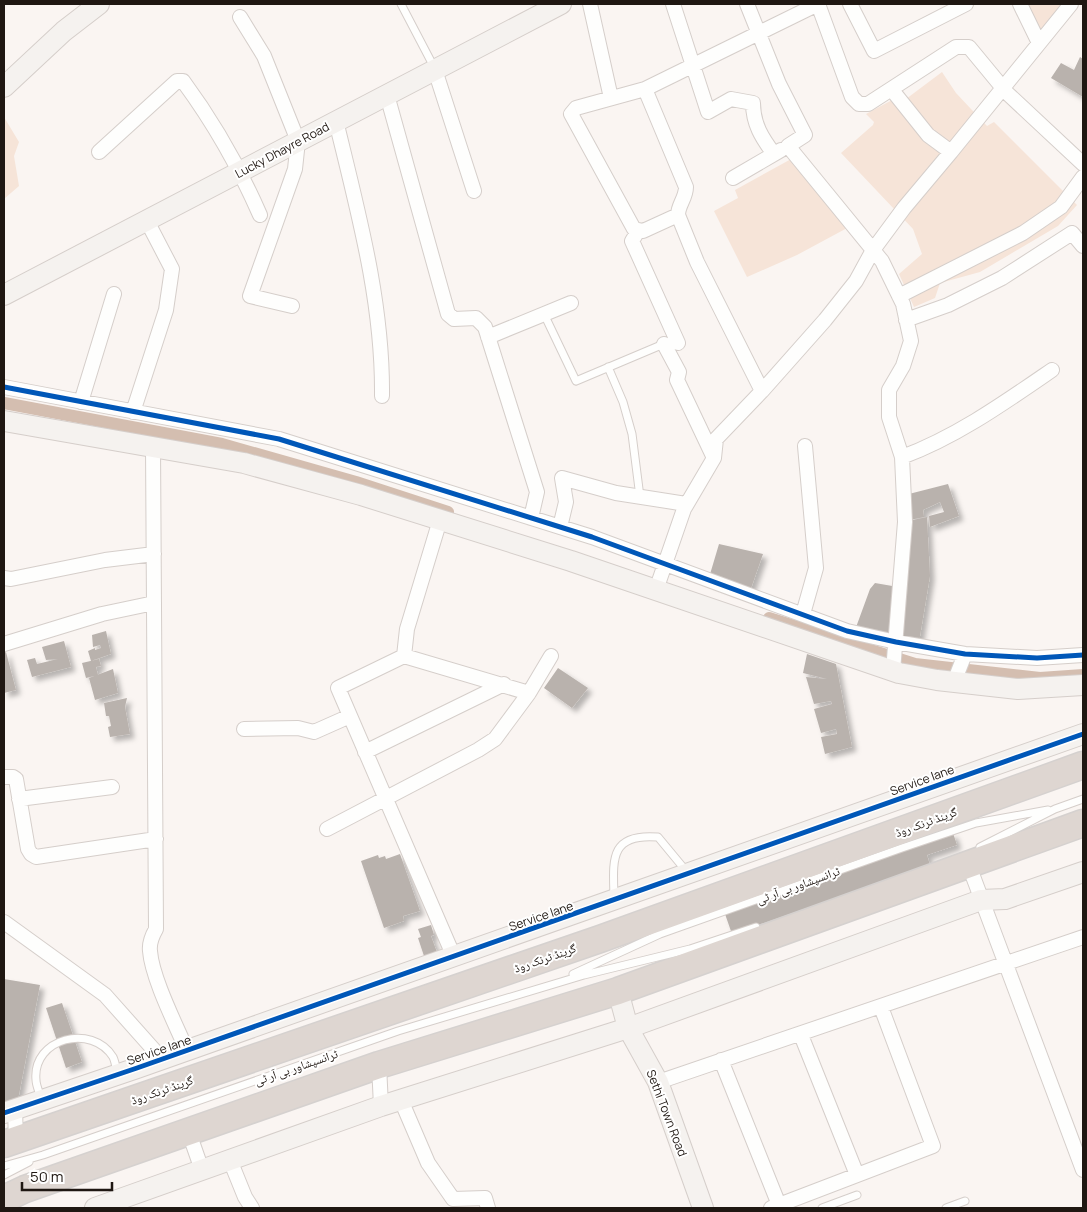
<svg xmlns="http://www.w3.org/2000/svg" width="1087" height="1212" font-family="Manrope,'Noto Naskh Arabic',sans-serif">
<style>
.green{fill:#f6e4d8}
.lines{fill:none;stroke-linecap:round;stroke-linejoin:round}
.canal{stroke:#d4beb0;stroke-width:12}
.building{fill:#b9b2ad;filter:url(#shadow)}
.lane-casing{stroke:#d5ceca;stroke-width:9}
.street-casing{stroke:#d5ceca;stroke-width:16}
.secondary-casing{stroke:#d5ceca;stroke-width:22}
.highway-casing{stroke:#d5d1cf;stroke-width:29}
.lane{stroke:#fefefd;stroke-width:7}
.street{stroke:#fefefd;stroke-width:14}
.secondary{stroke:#f5f2ef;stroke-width:20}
.highway{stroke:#ded6d1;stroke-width:26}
.cycleway-casing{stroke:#fff;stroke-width:8}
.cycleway{stroke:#0057b8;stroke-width:5}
.labels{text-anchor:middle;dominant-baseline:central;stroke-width:4;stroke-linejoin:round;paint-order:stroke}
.street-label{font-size:12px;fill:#1f1712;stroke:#fff}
</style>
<defs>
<filter id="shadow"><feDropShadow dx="4.5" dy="4.5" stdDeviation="2.5" flood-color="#0004"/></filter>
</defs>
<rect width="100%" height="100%" fill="#faf5f2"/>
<!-- green -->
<path class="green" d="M1026 4H1066L1041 34Z
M942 72 956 93 987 126 994 122 1077 205 1058 226 980 272 940 283 935 298 914 307 899 274 922 254 913 229 841 153 873 125 874 122 866 114 894 99H906Z
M4 117 19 142 14 156 19 186 4 199Z
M793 158 849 227 797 255 747 277 714 211 738 198 735 190Z"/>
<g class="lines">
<!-- canal -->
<path class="canal" d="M4 403 222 444 356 482 448 512
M769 618 915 664 1040 678 1083 675"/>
</g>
<!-- building -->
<path class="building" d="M1080 57 1083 59V97L1051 78 1061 63 1074 70Z
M948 484 959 516 930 527 929 516 944 512 940 502 923 510 924 517 910 520 905 495Z
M927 517 930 576 919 642 899 639 908 521Z
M719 544 763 554 749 594 708 581Z
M875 583 898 587 892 639 855 630 870 589Z
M106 631 111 654 91 661 88 651 95 648V650L101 648 100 645 93 647 92 635Z
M64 641 71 667 32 677 27 660 35 658 37 664 58 659 46 660 42 647Z
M6 652 16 690 4 693V653Z
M807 654 836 664 852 747 825 754 821 737 837 734 836 729 821 733 814 709 832 704 831 701 814 704 806 677 827 679 803 673Z
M99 659 101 666 96 667 98 675 86 678 82 663Z
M558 668 588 688 572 708 544 688Z
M113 669 118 693 95 700 89 678Z
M127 698 125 707 130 734 110 737 108 727 111 726 109 716H106L104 703Z
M953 833 957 845 927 855 930 865 732 934 725 914Z
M400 854 420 911 403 916 404 921 384 928 361 861 378 855 379 858 385 856 386 859Z
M431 925 434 935 431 936 438 955 425 959 418 938 421 937 418 929Z
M4 979 40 985 18 1100 4 1103Z
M62 1003 82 1062 66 1068 46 1008Z"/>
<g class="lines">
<defs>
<path id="lane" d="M401 4 435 69
M544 314 576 381 666 343
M608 367 623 402 632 434 640 497
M980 847 1055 809 1083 799
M614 897C613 860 609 833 658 837L687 872
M573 974 660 934 902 848 976 823 1048 810
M41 1099C40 1093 36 1086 36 1080 32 1038 92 1023 113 1057 115 1061 116 1067 117 1072
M4 1166 43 1155 398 1031 584 975 690 949 756 927
M4 1175 29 1162
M822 1208 857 1195
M946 1208 965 1201"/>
<path id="street" d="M590 4 611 98
M673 4 708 112 731 99 753 103C753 124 762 138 774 154
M747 4 779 84 805 135 788 146 882 261 903 304 911 341 903 366 889 390V417L902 457 905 522 893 671
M818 4 852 97 859 104H868L956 47H969L1007 93 1083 164
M850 4 874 51 966 4
M1020 4 1039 43
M240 17 264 56 298 141 295 169 250 296 292 306
M435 70 474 191
M645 89 686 187C686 198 678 205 678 215L697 262 762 391
M387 95 448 314 454 319 476 318 485 327 537 492 531 518
M336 121C358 212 383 302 382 396
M99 152 177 81H183C214 123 239 167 260 215
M951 152 1071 4
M733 178 781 150
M678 215 643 231 634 229 571 114 576 108 645 89 818 4
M638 231 632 241 678 343
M899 296 1023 233 1061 207 1083 177
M906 320 948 305 1002 278 1072 233 1083 246
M488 337 571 303
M4 387 279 439 592 537 847 631 896 642 965 654 1037 658 1083 655
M81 402 114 294
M133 412 166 310 172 269 147 221
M153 446 156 929C152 936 149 943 150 951 152 978 176 1025 187 1051
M902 457C956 437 1004 403 1052 370
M714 458 716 439 762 391 825 320 856 281 873 250 904 208 951 152 928 135 892 90
M440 520 407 629 404 656 338 688 454 957
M560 527 566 502 562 478 616 493 686 504
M4 578 11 579 105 560 154 554
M656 590 684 509 714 458 677 380 679 372 664 344
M803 614 816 568 805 446
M4 644 102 614 154 603
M954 682 965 654
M529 693 551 656
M244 729 298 728 314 732 350 716
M365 752 504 684
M4 777H13L16 779 28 849 31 854 36 857 156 839
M19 799 112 787
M327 829 478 750 495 739 529 693 404 656
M968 863 1083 1170
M4 922 105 995 162 1059
M801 1035 857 1175
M721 1060 779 1205
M379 1065 381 1106
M658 1082 1083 937
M401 1100 428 1163 453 1199 485 1198 488 1208
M15 1110 16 1140
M188 1130 202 1170
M230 1160 245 1197 252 1208
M771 1208 933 1146 881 1007"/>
<path id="secondary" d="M4 87 64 31 99 4
M4 295 561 4
M4 421 244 463 361 495 571 561 899 673 937 680 1018 689 1083 685
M618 991 628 1028 658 1082 703 1208
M4 1113 137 1068 1083 734
M95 1208 381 1106 628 1028 981 900 1005 899 1083 872"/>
<path id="highway" d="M4 1144 600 939 1083 765
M4 1199 25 1189 379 1065 618 991 1083 823"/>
</defs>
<!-- lane casing -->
<use href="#lane" class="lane-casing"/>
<!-- street casing -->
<use href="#street" class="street-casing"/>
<!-- secondary casing -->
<use href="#secondary" class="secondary-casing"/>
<!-- highway casing -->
<use href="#highway" class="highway-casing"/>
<!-- lane -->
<use href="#lane" class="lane"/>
<!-- street -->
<use href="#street" class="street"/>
<!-- secondary -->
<use href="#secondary" class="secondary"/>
<!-- highway -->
<use href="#highway" class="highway"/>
<defs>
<path id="cycleway" d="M4 387 279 439 592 537 847 631 896 642 965 654 1037 658 1083 655
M4 1113 137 1068 1083 734"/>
</defs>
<!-- cycleway casing -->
<use href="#cycleway" class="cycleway-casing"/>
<!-- cycleway -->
<use href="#cycleway" class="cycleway"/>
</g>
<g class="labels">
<!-- street labels -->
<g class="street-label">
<text transform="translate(282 150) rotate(-28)">Lucky Dhayre Road</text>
<text transform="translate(922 780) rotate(-20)">Service lane</text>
<text transform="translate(926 822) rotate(-20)">گرینڈ ٹرنک روڈ</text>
<text transform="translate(798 885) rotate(-20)">ٹرانسپشاور بی آر ٹی</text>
<text transform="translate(541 916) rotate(-19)">Service lane</text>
<text transform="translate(545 958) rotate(-19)">گرینڈ ٹرنک روڈ</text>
<text transform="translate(159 1050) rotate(-19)">Service lane</text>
<text transform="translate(296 1067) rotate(-19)">ٹرانسپشاور بی آر ٹی</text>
<text transform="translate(162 1090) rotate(-19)">گرینڈ ٹرنک روڈ</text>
<text transform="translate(667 1113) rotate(69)">Sethi Town Road</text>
</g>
</g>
<!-- border -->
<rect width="1087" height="1212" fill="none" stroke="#1f1712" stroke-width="10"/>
<!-- scale -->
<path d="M22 1182v8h90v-8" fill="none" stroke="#1f1712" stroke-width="2.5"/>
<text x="30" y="1182" font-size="15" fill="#1f1712" stroke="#ffffff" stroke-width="4" paint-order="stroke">50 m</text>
</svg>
